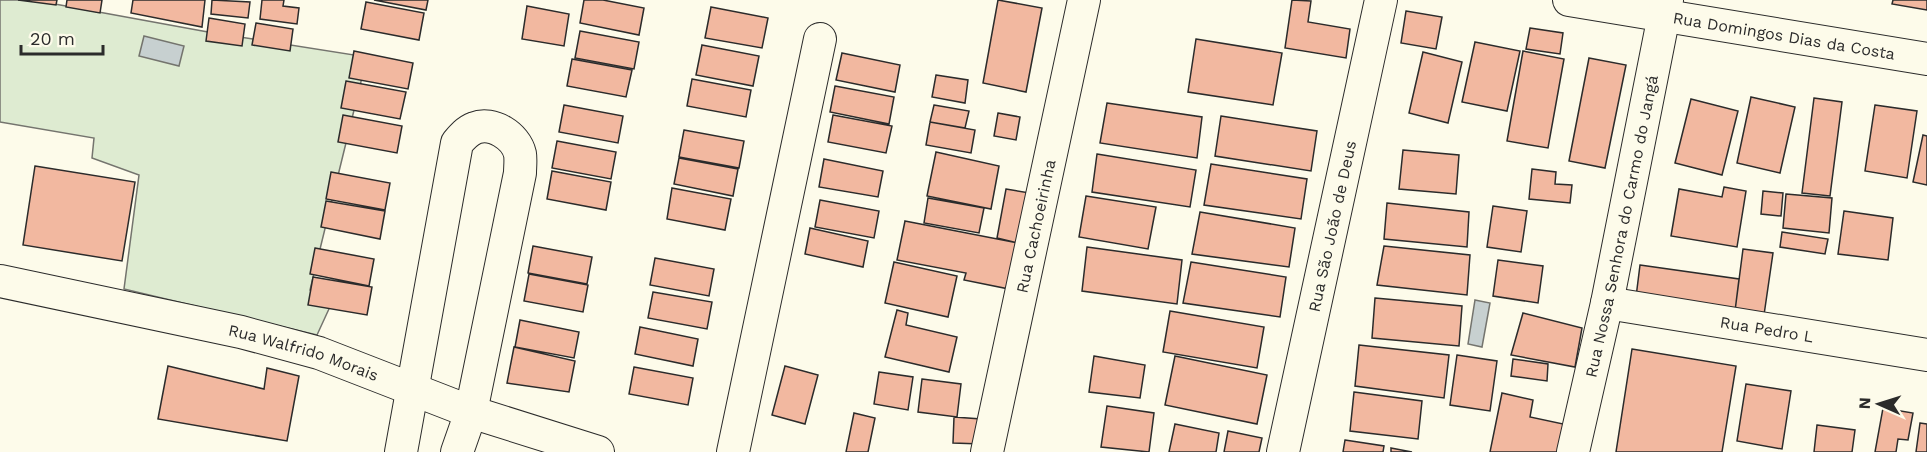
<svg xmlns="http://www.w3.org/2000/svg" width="1927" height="452" font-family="'Work Sans',sans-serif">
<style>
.green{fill:#deebd1;stroke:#74746e;stroke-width:1.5}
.water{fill:#c7d0d0;stroke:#74746e;stroke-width:1.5}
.building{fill:#f2b8a0;stroke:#2b2b2b;stroke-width:1.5}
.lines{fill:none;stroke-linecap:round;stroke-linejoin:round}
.minor-casing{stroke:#2b2b2b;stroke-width:34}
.minor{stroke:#fdfbea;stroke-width:32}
.labels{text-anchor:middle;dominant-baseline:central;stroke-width:4.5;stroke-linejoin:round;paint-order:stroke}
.street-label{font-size:16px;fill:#2b2b2b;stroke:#fdfbea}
</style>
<rect width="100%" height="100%" fill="#fdfbea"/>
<!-- green -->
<path class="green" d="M0 0H33L208 32 367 57 310 290 334 298 317 335 124 289 139 175 92 158 94 138 0 122Z"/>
<!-- water -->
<path class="water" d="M144 36 184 46 179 66 139 56Z
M1475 300 1490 303 1482 347 1468 344Z"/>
<!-- building -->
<path class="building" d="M18 0H57L56 5Z
M67 0H102L100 13 66 7Z
M133 0H205L202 27 131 13Z
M212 0 250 2 248 18 211 14Z
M262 0H284L283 6 299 8 297 24 260 19Z
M374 0H428L426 10Z
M584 0H603L644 8 639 35 580 23Z
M998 0 1042 8 1026 92 983 83Z
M1292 0 1311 1 1308 22 1350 29 1346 58 1285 48Z
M1893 0H1927V10L1892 4Z
M366 2 424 13 419 40 361 29Z
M527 6 569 14 564 46 522 39Z
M711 7 768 18 762 48 705 38Z
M1406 11 1442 17 1436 49 1401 43Z
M209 18 245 24 242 46 206 41Z
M256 23 293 29 290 51 252 45Z
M1530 28 1563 33 1560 54 1526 49Z
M580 31 639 42 634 69 575 58Z
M1196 39 1282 53 1273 105 1188 92Z
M1475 42 1520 51 1507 111 1462 102Z
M702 45 759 56 753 86 696 75Z
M354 51 413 63 408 89 349 78Z
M1523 51 1564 59 1548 148 1507 141Z
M1423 52 1462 62 1448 123 1409 113Z
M842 53 900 65 895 92 836 80Z
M1589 58 1626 65 1605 168 1569 161Z
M572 59 632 70 626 97 567 86Z
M936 75 968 80 965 103 932 97Z
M692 79 751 90 746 117 687 106Z
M346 81 406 92 400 119 341 108Z
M835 86 894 97 889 124 830 112Z
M1751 97 1795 107 1780 173 1737 163Z
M1814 98 1842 102 1830 196 1802 193Z
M1691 99 1738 111 1722 175 1675 163Z
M1107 103 1202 117 1197 158 1100 143Z
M564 105 623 116 618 143 559 132Z
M934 105 969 111 965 128 930 122Z
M1875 105 1917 111 1907 178 1865 171Z
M998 113 1020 117 1016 140 994 136Z
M343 115 402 126 397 153 338 142Z
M833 115 892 126 886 153 828 142Z
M1221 116 1317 131 1311 171 1215 156Z
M930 122 975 130 971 153 926 145Z
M684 130 744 141 739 168 679 157Z
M1923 135 1927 136V185L1913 182Z
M557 141 616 152 611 179 552 168Z
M1403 150 1459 155 1456 194 1399 189Z
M936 152 999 166 991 209 927 196Z
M1097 154 1196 170 1190 207 1092 192Z
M679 158 738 169 733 196 674 184Z
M824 159 883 171 878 197 819 187Z
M1211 164 1307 179 1301 219 1204 205Z
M35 166 135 182 122 261 23 245Z
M1532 169 1556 172 1555 184 1572 185 1570 203 1529 199Z
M552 171 611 182 606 210 547 199Z
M331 172 390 183 385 210 326 199Z
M1724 187 1746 191 1737 247 1671 236 1679 189 1722 197Z
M672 188 731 199 725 230 667 219Z
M1006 189 1030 193 1018 243 997 238Z
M1763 191 1783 193 1781 216 1761 214Z
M1786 194 1832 198 1829 233 1783 228Z
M1086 196 1156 207 1148 249 1079 237Z
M928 198 984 208 979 233 924 223Z
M820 200 879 211 874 238 815 227Z
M326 201 385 211 380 239 321 227Z
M1387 203 1469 212 1467 247 1384 239Z
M1493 206 1527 211 1521 252 1487 247Z
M1844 211 1893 218 1888 260 1838 254Z
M1200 212 1295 228 1289 267 1192 254Z
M905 221 1018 243 1009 289 964 280 966 273 897 260Z
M810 228 868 241 863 267 805 254Z
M1782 232 1828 239 1825 254 1780 247Z
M533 246 592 257 587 284 528 273Z
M1384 246 1470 255 1467 295 1377 285Z
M1087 247 1182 260 1177 304 1082 291Z
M315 248 374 259 369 286 310 274Z
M1743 249 1773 253 1764 315 1735 311Z
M655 258 714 269 709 296 650 285Z
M1498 260 1543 266 1538 303 1493 296Z
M894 262 957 276 948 317 885 303Z
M1191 262 1286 277 1280 317 1183 303Z
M1640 265 1739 279 1735 311 1636 297Z
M529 274 588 285 583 312 524 301Z
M313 277 372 287 367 315 308 305Z
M653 292 712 302 707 329 648 318Z
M1375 298 1462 306 1459 346 1372 338Z
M897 310 908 313 906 325 957 337 949 372 885 357Z
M1170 311 1264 327 1257 368 1163 352Z
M1523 313 1582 328 1575 367 1511 355Z
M520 320 579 332 574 358 515 347Z
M640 327 698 339 693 366 635 354Z
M1359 345 1449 355 1444 398 1355 386Z
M514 347 575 361 569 392 507 383Z
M1632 349 1736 366 1722 452H1616Z
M1457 355 1497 361 1490 411 1450 405Z
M1094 356 1145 365 1140 398 1089 392Z
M1175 356 1267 375 1257 424 1165 405Z
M1513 359 1548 364 1547 381 1511 376Z
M168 366 264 389 267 368 299 376 287 441 158 419Z
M785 366 818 375 805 424 772 415Z
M634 367 693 378 688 405 629 394Z
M879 372 913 377 908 410 874 404Z
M922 379 961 384 957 417 918 412Z
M1746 384 1791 391 1782 449 1737 441Z
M1354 392 1422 401 1418 439 1350 431Z
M1502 393 1533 400 1530 417 1568 425 1563 452H1490Z
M1107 406 1154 413 1149 452 1101 447Z
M1883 408 1913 413 1908 440 1898 439 1896 452H1875Z
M854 413 875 418 868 452H846Z
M954 417 981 419V444L953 443Z
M1920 423 1927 424V452H1916Z
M1175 424 1219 433 1216 452H1169Z
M1817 425 1855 430 1852 452H1814Z
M1228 431 1262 438 1259 452H1224Z
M1345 440 1384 446 1383 452H1343Z
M1391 448 1412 452H1391Z"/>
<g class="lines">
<defs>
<g id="minor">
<path id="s1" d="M1569 0 1927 59"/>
<path id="s2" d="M0 281 241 332 319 353 471 412 598 452"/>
<path id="s3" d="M1607 303 1927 355"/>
<path d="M401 452 457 143C462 137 467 131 475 128 492 121 516 136 520 154 521 160 520 167 520 173L471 412 457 452"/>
<path d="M733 452 820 39"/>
<path id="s4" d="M987 452 1084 0"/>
<path id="s5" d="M1283 452 1381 0"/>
<path id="s6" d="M1573 452 1607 303 1667 0"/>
</g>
</defs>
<!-- minor casing -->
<use href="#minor" class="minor-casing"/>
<!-- minor -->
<use href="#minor" class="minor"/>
</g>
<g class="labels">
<!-- street labels -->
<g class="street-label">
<text stroke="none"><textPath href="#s1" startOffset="218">Rua Domingos Dias da Costa</textPath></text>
<text stroke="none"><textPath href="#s4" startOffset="231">Rua Cachoeirinha</textPath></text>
<text stroke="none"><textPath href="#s5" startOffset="231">Rua São João de Deus</textPath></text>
<text stroke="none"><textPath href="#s6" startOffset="231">Rua Nossa Senhora do Carmo do Jangá</textPath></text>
<text stroke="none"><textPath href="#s3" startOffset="162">Rua Pedro L</textPath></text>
<text stroke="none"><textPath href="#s2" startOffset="312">Rua Walfrido Morais</textPath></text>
</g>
</g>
<!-- north arrow -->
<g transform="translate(1879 404) rotate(273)" stroke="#fdfbea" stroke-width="4.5" paint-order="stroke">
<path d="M0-4.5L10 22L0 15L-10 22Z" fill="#2b2b2b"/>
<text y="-9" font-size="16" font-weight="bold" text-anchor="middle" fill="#2b2b2b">N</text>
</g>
<!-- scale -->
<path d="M21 45v9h82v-9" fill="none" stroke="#2b2b2b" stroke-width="3"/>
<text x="30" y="45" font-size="18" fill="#2b2b2b" stroke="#fdfbea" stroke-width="4.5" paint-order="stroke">20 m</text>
</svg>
